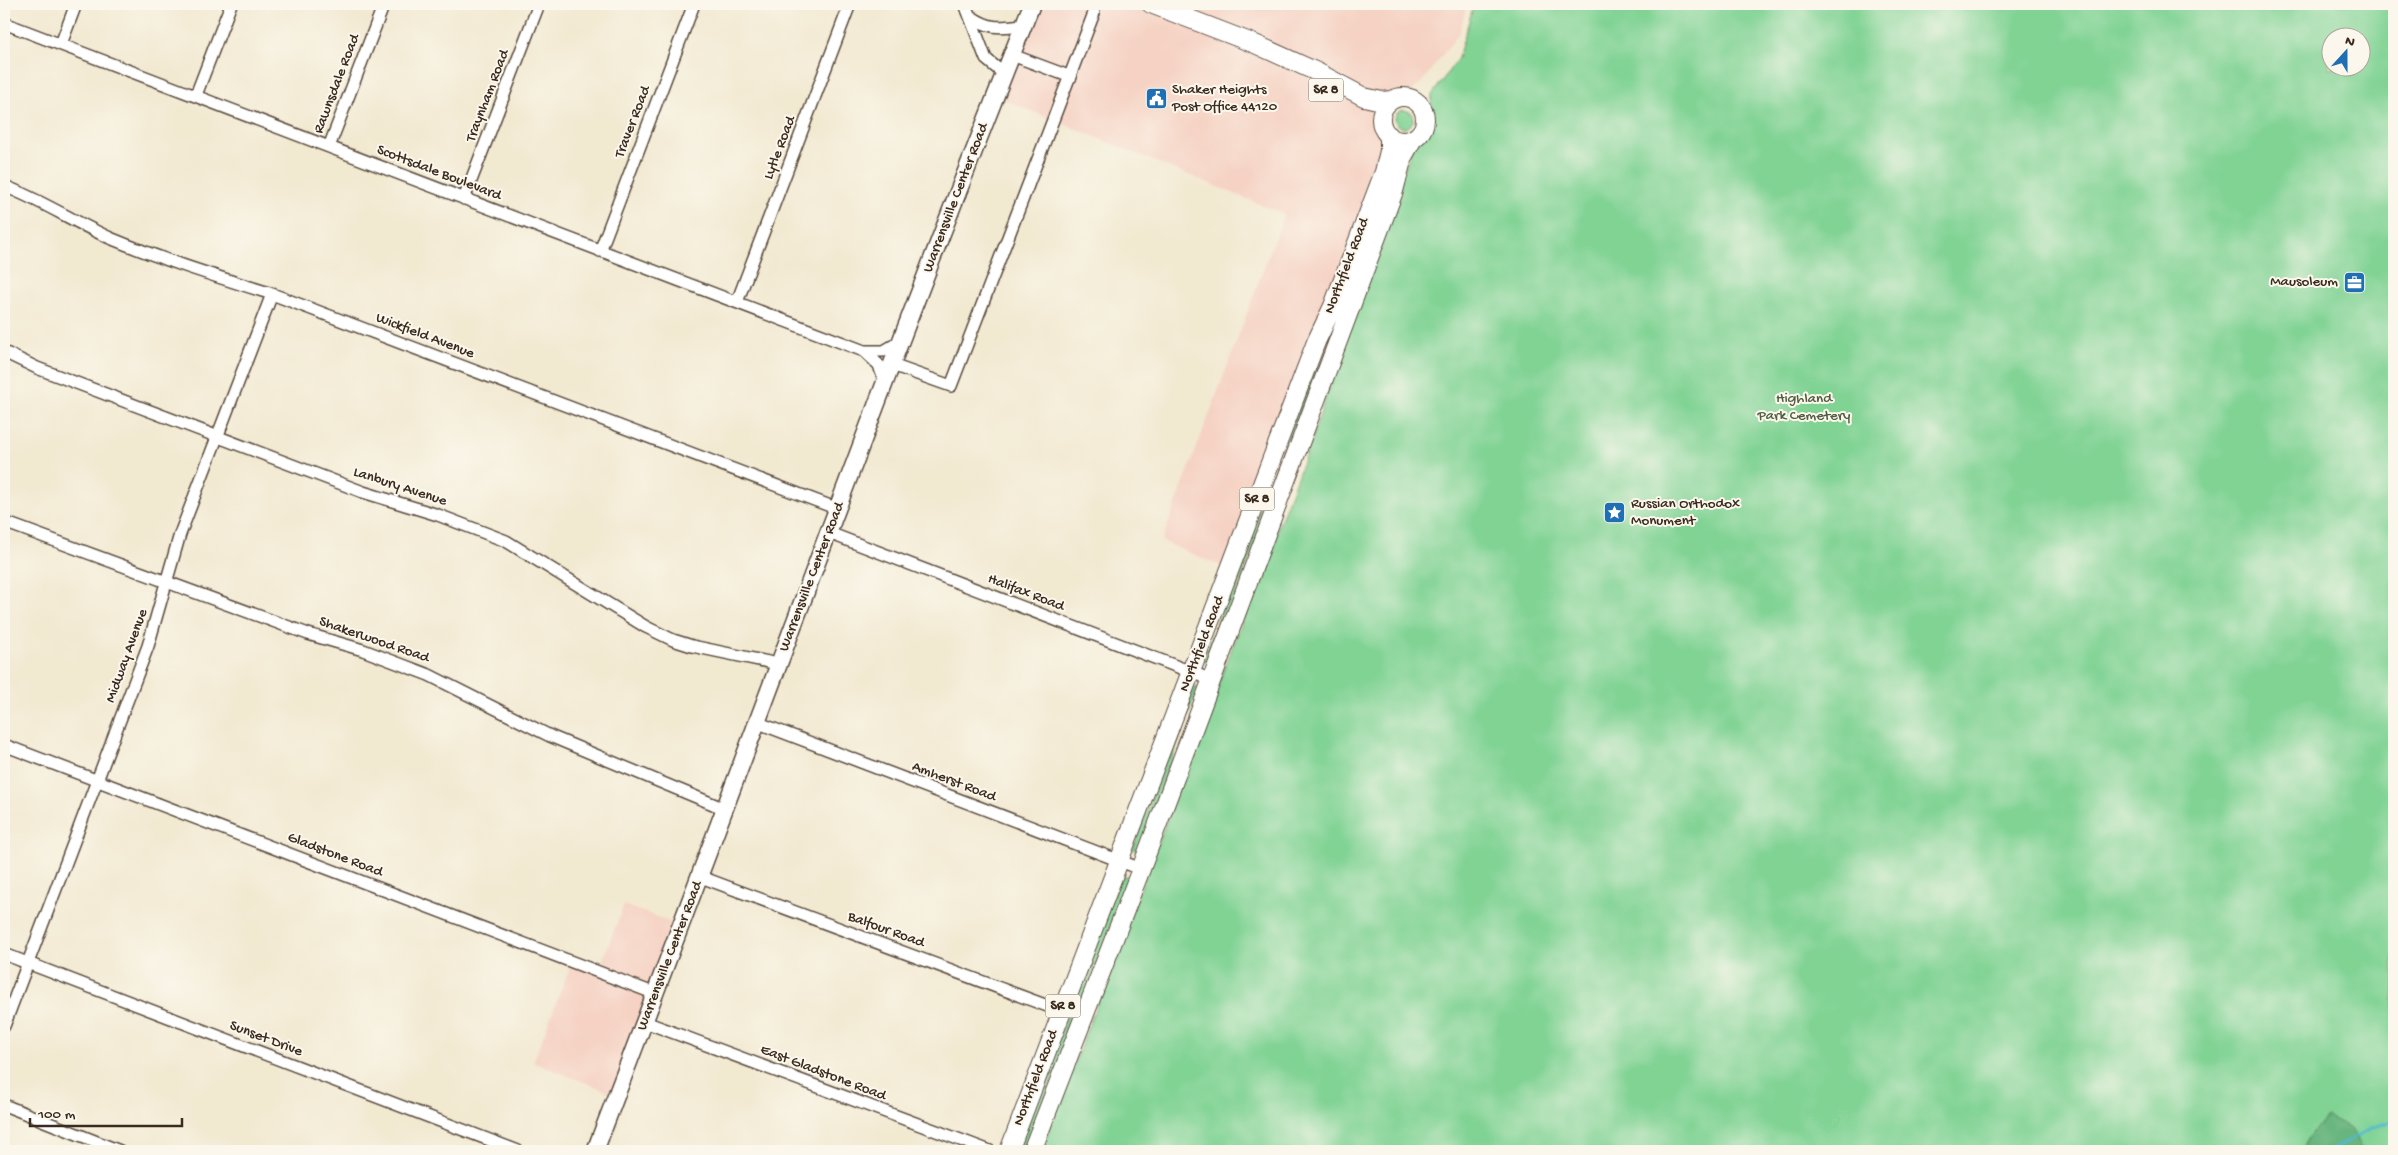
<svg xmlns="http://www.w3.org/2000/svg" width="2398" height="1155" font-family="'Gochi Hand',sans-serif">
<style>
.built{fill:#f5d2c3}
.green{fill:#81d394;stroke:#5e7e59;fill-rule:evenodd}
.forest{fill:#68b57e;stroke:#52704e}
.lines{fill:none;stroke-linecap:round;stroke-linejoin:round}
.stream{stroke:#4fbbcb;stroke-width:3}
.street-casing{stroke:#564739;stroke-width:14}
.secondary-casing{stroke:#564739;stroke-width:19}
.primary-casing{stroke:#564739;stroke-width:20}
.street{stroke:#fff;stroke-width:11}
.secondary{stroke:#fff;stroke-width:16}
.primary{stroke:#fff;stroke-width:18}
.labels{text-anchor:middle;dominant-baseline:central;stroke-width:4;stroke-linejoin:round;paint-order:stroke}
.shield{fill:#fbf7ec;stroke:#75685c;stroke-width:1}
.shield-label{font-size:14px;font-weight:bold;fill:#3b2a1e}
.street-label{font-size:15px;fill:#3b2a1e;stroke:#fbf7ec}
.poi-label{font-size:15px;fill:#3b2a1e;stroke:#fbf7ec;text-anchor:start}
.park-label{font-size:15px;fill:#505d41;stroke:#fbf7ec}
</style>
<rect width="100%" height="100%" fill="#fbf7ec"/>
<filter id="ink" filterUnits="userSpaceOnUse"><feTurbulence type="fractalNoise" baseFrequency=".02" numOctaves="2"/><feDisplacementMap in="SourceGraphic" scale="10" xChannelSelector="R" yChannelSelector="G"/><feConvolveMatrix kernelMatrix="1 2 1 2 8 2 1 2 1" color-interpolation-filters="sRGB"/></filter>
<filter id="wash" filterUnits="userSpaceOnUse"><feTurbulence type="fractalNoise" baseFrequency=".0096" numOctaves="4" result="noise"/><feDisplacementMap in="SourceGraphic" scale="20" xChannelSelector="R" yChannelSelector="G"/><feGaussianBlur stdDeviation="1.12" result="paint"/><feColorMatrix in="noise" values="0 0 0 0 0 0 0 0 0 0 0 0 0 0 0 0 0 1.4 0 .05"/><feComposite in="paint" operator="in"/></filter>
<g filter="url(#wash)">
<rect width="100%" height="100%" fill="#f2e9d1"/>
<!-- built -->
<path class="built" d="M1032 4H1467L1459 33 1421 83 1405 97 1396 98 1382 113 1383 128 1389 135 1230 570 1162 541 1284 214 995 96Z
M624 905 682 926 617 1095 533 1062 572 962 598 972Z"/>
<!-- green -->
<path class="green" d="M1474 4H2394V1151H1041L1310 443 1412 148 1429 128 1432 95 1458 58ZM2330 38H2360V68H2330Z
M1395 119a9 9 0 1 1 18 0a9 9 0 1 1-18 0Z
M1324 340H1327V343L1316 377 1211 664 1203 660Z
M1193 686 1198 688 1138 851 1133 849Z
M1121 875 1129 877 1027 1147 1021 1149 1019 1143Z"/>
<!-- forest -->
<path class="forest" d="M2326 1117 2351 1129 2364 1151H2301L2313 1131Z"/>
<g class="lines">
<!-- stream -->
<path class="stream" d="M2329 1151 2372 1129 2394 1121"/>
</g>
</g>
<g filter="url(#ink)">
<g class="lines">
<defs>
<path id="street" d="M965 4 986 59 1004 74
M972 17C991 30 1001 27 1023 25
M4 23 864 351H884L901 341
M61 44 76 4
M1012 55 1071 77
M196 95 231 4
M329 147 384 4
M4 186C41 200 74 222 110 238 163 260 218 277 272 294L838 509
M464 199 539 4
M600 251 694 4
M737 302 850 4
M864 351 879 365 885 384
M4 352 37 368 363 492 438 515 506 541 646 627 673 640 692 646 778 664
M892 365 951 386 1094 13
M4 522 308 634 363 650 429 675 550 736 725 809
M829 533 1212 680
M756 722 1141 869
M4 745 656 994
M701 877 1061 1011
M4 954 518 1151
M645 1022 990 1151
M4 1026 148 646 180 534 272 294
M4 1105 120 1151"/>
<path id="secondary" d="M595 1151C742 769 880 384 1032 4"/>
<path id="primary" d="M1151 4 1255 44 1317 72 1364 97 1382 101 1392 100
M1381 119a22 22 0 1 1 44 0a22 22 0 1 1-44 0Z
M1009 1151 1316 342 1333 306 1384 172 1389 151V135
M1032 1151 1141 869 1394 191 1403 157 1413 139"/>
</defs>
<!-- street casing -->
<use href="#street" class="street-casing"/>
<!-- secondary casing -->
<use href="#secondary" class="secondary-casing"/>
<!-- primary casing -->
<use href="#primary" class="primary-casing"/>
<!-- street -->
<use href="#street" class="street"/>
<!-- secondary -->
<use href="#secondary" class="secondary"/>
<!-- primary -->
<use href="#primary" class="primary"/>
</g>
</g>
<!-- icons -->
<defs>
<symbol id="civic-square" viewBox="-11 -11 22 22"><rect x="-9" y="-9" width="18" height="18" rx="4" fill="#1f6fb2" stroke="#fbf7ec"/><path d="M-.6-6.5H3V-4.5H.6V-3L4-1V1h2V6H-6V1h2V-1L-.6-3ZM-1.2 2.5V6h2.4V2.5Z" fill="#fff"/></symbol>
<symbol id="office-square" viewBox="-11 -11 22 22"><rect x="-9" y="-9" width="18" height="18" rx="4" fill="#1f6fb2" stroke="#fbf7ec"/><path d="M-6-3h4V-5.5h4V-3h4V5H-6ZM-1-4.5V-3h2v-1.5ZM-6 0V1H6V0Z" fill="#fff"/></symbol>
<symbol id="sight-square" viewBox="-11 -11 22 22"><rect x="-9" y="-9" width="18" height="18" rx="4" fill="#1f6fb2" stroke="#fbf7ec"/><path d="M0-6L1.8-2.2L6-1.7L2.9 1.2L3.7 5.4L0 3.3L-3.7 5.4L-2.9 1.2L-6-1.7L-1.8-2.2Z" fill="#fff"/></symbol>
</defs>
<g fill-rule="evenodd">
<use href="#civic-square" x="1144" y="86" width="25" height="25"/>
<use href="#office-square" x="2342" y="270" width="25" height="25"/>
<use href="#sight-square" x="1602" y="500" width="25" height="25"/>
</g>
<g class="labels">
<!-- shield labels -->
<g class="shield">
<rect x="1308.5" y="78.5" width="35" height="23" rx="4"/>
<rect x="1239.5" y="487.5" width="35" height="23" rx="4"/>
<rect x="1045.5" y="994.5" width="35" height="23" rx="4"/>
</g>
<g class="shield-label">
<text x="1326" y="90">SR 8</text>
<text x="1257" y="499">SR 8</text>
<text x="1063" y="1006">SR 8</text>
</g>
<!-- street labels -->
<g class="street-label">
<text transform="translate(337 84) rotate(-69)">Rawnsdale Road</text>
<text transform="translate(488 96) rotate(-69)">Traynham Road</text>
<text transform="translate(633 122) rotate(-69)">Traver Road</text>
<text transform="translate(780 148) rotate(-69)">Lytle Road</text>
<text transform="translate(439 173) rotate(21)">Scottsdale Boulevard</text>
<text transform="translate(956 198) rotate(-69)">Warrensville Center Road</text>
<text transform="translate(1347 266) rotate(-69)">Northfield Road</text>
<text transform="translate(425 336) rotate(21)">Wickfield Avenue</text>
<text transform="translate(400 487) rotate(18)">Lanbury Avenue</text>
<text transform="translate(812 577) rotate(-69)">Warrensville Center Road</text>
<text transform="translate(1026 593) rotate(21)">Halifax Road</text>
<text transform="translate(374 640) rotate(19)">Shakerwood Road</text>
<text transform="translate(1202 644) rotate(-69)">Northfield Road</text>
<text transform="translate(127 656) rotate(-70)">Midway Avenue</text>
<text transform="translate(954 782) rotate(21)">Amherst Road</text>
<text transform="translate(335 855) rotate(21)">Gladstone Road</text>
<text transform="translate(886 930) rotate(20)">Balfour Road</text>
<text transform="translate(670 956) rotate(-69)">Warrensville Center Road</text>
<text transform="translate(266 1039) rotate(21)">Sunset Drive</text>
<text transform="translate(823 1073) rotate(21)">East Gladstone Road</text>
<text transform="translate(1036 1078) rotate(-69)">Northfield Road</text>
</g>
<!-- poi labels -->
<g class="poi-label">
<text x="1172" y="90">Shaker Heights<tspan x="1172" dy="17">Post Office 44120</tspan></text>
<text x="2338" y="282" text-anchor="end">Mausoleum</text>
<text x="1631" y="504">Russian Orthodox<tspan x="1631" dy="17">Monument</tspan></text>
</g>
<!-- park labels -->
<g class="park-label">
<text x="1804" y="399">Highland<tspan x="1804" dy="17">Park Cemetery</tspan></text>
</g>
</g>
<!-- margin -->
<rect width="2398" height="1155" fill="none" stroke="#fbf7ec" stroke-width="20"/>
<!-- north arrow -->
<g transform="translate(2346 52) rotate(21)"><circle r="24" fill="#fbf7ec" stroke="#aea59a"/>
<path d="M0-4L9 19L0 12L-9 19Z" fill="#1f6fb2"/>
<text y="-8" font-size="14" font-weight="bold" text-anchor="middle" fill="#3b2a1e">N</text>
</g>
<!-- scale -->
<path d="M30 1118v8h152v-8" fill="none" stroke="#3b2a1e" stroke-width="2.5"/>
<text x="38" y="1118" font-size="15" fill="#3b2a1e" stroke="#fbf7ec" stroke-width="4" paint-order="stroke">100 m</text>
</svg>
